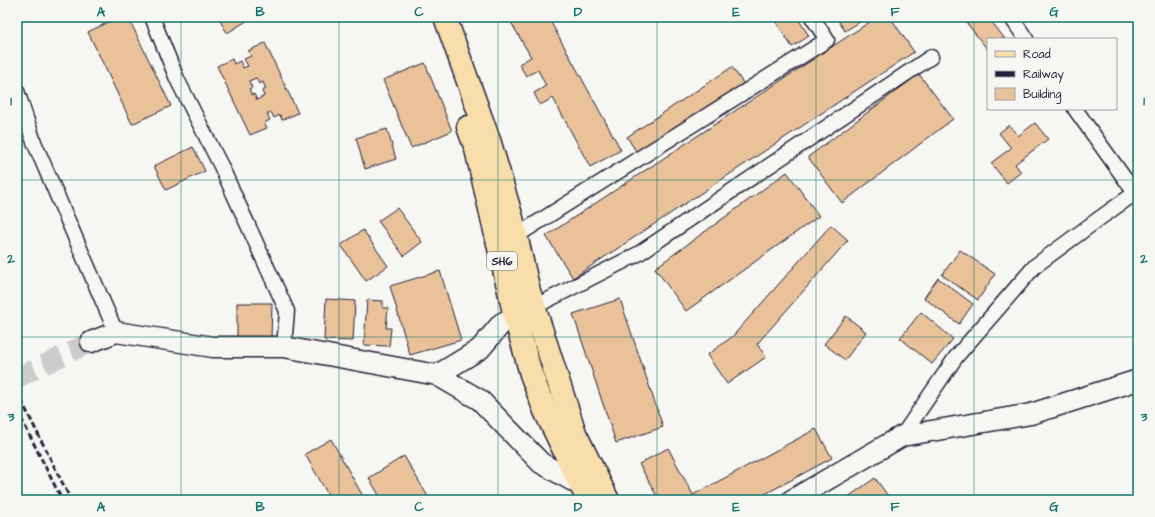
<svg xmlns="http://www.w3.org/2000/svg" width="1155" height="517" font-family="'Architects Daughter',sans-serif">
<style>
.building{fill:#eac29a;stroke:#22223b;fill-rule:evenodd}
.lines{fill:none;stroke-linecap:round;stroke-linejoin:round}
.secondary-tunnel{stroke:#cccccd;stroke-width:20;stroke-dasharray:20 10;stroke-linecap:butt}
.street-casing{stroke:#22223b;stroke-width:17}
.secondary-casing{stroke:#22223b;stroke-width:23}
.primary-casing{stroke:#22223b;stroke-width:25}
.street{stroke:#f6f6f2;stroke-width:14}
.secondary{stroke:#f6f6f2;stroke-width:20}
.primary{stroke:#f8deab;stroke-width:22}
.rail{stroke:#22223b;stroke-width:3;stroke-dasharray:6 3;stroke-linecap:butt}
.grid{fill:none;stroke:#0f766e;stroke-width:1;stroke-opacity:0.55}
.labels{text-anchor:middle;dominant-baseline:central;stroke-width:3;stroke-linejoin:round;paint-order:stroke}
.shield{fill:#f6f6f2;stroke:#626272;stroke-width:1}
.shield-label{font-size:11px;font-weight:bold;fill:#22223b}
.neatline{fill:none;stroke:#0f766e;stroke-width:1.5}
.grid-label{font-size:13px;text-anchor:middle;font-weight:bold;fill:#0f766e}
</style>
<rect width="100%" height="100%" fill="#f6f6f2"/>
<filter id="ink" filterUnits="userSpaceOnUse"><feTurbulence type="fractalNoise" baseFrequency=".025" numOctaves="2"/><feDisplacementMap in="SourceGraphic" scale="8" xChannelSelector="R" yChannelSelector="G"/><feConvolveMatrix kernelMatrix="1 2 1 2 8 2 1 2 1" color-interpolation-filters="sRGB"/></filter>
<g filter="url(#ink)">
<!-- building -->
<path class="building" d="M119 17H128L171 106 132 124 88 32Z
M218 17H253L227 33Z
M508 17H548L621 150 590 167 553 98 540 105 534 93 546 86 538 70 526 76 519 64 531 57Z
M773 17H797L809 36 792 47Z
M836 17H868L845 31Z
M877 17H890L914 52 573 278 546 236Z
M962 17H988L1005 39H988V50Z
M265 43 298 113 282 120 280 115 274 118 271 112 267 114 270 120 264 123 267 128 250 135 217 66 232 59 234 64 240 61 243 68 248 66 244 59 251 56 248 51ZM256 78 259 84 263 82 266 89 262 91 264 96 257 100 254 94 252 95 249 89 252 88 249 81Z
M425 63 452 131 411 148 383 80Z
M732 67 745 86 639 156 627 137Z
M919 74 953 119 842 203 808 157Z
M1035 123 1048 139 1015 164 1021 172 1007 183 991 163 1011 148 999 133 1009 125 1018 136Z
M387 129 396 159 365 169 356 138Z
M193 147 205 171 166 190 154 166Z
M787 172 819 216 686 311 655 268Z
M397 208 422 242 404 256 378 221Z
M831 225 848 240 757 344 766 357 727 384 707 355 732 337Z
M363 230 388 266 366 281 341 245Z
M960 250 995 274 978 300 942 275Z
M440 271 461 340 410 355 390 286Z
M938 278 973 304 959 324 924 298Z
M326 299 355 301 353 341 324 340Z
M620 299 663 427 616 443 573 314Z
M367 300 383 301V308H388L386 328H391L389 346 364 345Z
M237 303H272L271 339H237Z
M921 312 953 339 932 364 900 338Z
M846 316 866 332 845 360 824 344Z
M816 429 832 458 754 500H659L639 464 668 448 693 495Z
M331 439 365 500H331L305 454Z
M404 456 430 500H382L369 478Z
M875 478 891 500H844Z"/>
<g class="lines">
<!-- secondary-tunnel -->
<path class="secondary-tunnel" d="M17 378 91 342"/>
<defs>
<path id="street" d="M152 17 177 79 221 166 287 311 284 347
M1011 17 1026 39
M17 91 34 142 116 332
M1075 109 1135 193
M510 239 516 236 827 40 812 17
M534 307 638 254 931 57
M902 436 956 357 1035 266 1100 218 1138 191"/>
<path id="secondary" d="M91 342 116 332 213 347H284L437 375 480 400 541 463 580 485H588
M437 375 480 349 502 323 529 310
M792 500 902 436 1031 414 1138 380"/>
<path id="primary" d="M445 17 490 143 512 218 529 291 575 433 608 500
M468 127 476 149 515 317 531 374 545 411 588 500"/>
</defs>
<!-- street casing -->
<use href="#street" class="street-casing"/>
<!-- secondary casing -->
<use href="#secondary" class="secondary-casing"/>
<!-- primary casing -->
<use href="#primary" class="primary-casing"/>
<!-- street -->
<use href="#street" class="street"/>
<!-- secondary -->
<use href="#secondary" class="secondary"/>
<!-- primary -->
<use href="#primary" class="primary"/>
<!-- rail -->
<path class="rail" d="M17 392 71 500
M17 410 62 500"/>
</g>
</g>
<!-- grid -->
<path class="grid" d="M181 17V500M339 17V500M498 17V500M657 17V500M816 17V500M974 17V500M17 180H1138M17 337H1138"/>
<g class="labels">
<!-- shield labels -->
<rect class="shield" x="487" y="252" width="30" height="18" rx="3"/>
<g class="shield-label">
<text x="502" y="261">SH6</text>
</g>
</g>
<!-- margin -->
<rect width="1155" height="517" fill="none" stroke="#f6f6f2" stroke-width="44"/>
<!-- legend -->
<rect x="987" y="38" width="130" height="72" fill="#f6f6f2" stroke="#a1a1a9"/>
<rect x="995" y="51" width="20" height="6" fill="#f8deab" stroke="#a1a1a9"/>
<text x="1023" y="58" font-size="12" fill="#22223b">Road</text>
<rect x="995" y="71" width="20" height="6" fill="#22223b" stroke="#a1a1a9"/>
<text x="1023" y="78" font-size="12" fill="#22223b">Railway</text>
<rect x="995" y="88" width="20" height="12" fill="#eac29a" stroke="#a1a1a9"/>
<text x="1023" y="98" font-size="12" fill="#22223b">Building</text>
<rect x="22" y="22" width="1111" height="473" class="neatline"/>
<g class="grid-label">
<text x="101" y="16">A</text>
<text x="260" y="16">B</text>
<text x="419" y="16">C</text>
<text x="578" y="16">D</text>
<text x="736" y="16">E</text>
<text x="895" y="16">F</text>
<text x="1054" y="16">G</text>
<text x="11" y="105">1</text>
<text x="1144" y="105">1</text>
<text x="11" y="263">2</text>
<text x="1144" y="263">2</text>
<text x="11" y="421">3</text>
<text x="1144" y="421">3</text>
<text x="101" y="511">A</text>
<text x="260" y="511">B</text>
<text x="419" y="511">C</text>
<text x="578" y="511">D</text>
<text x="736" y="511">E</text>
<text x="895" y="511">F</text>
<text x="1054" y="511">G</text>
</g>
</svg>
